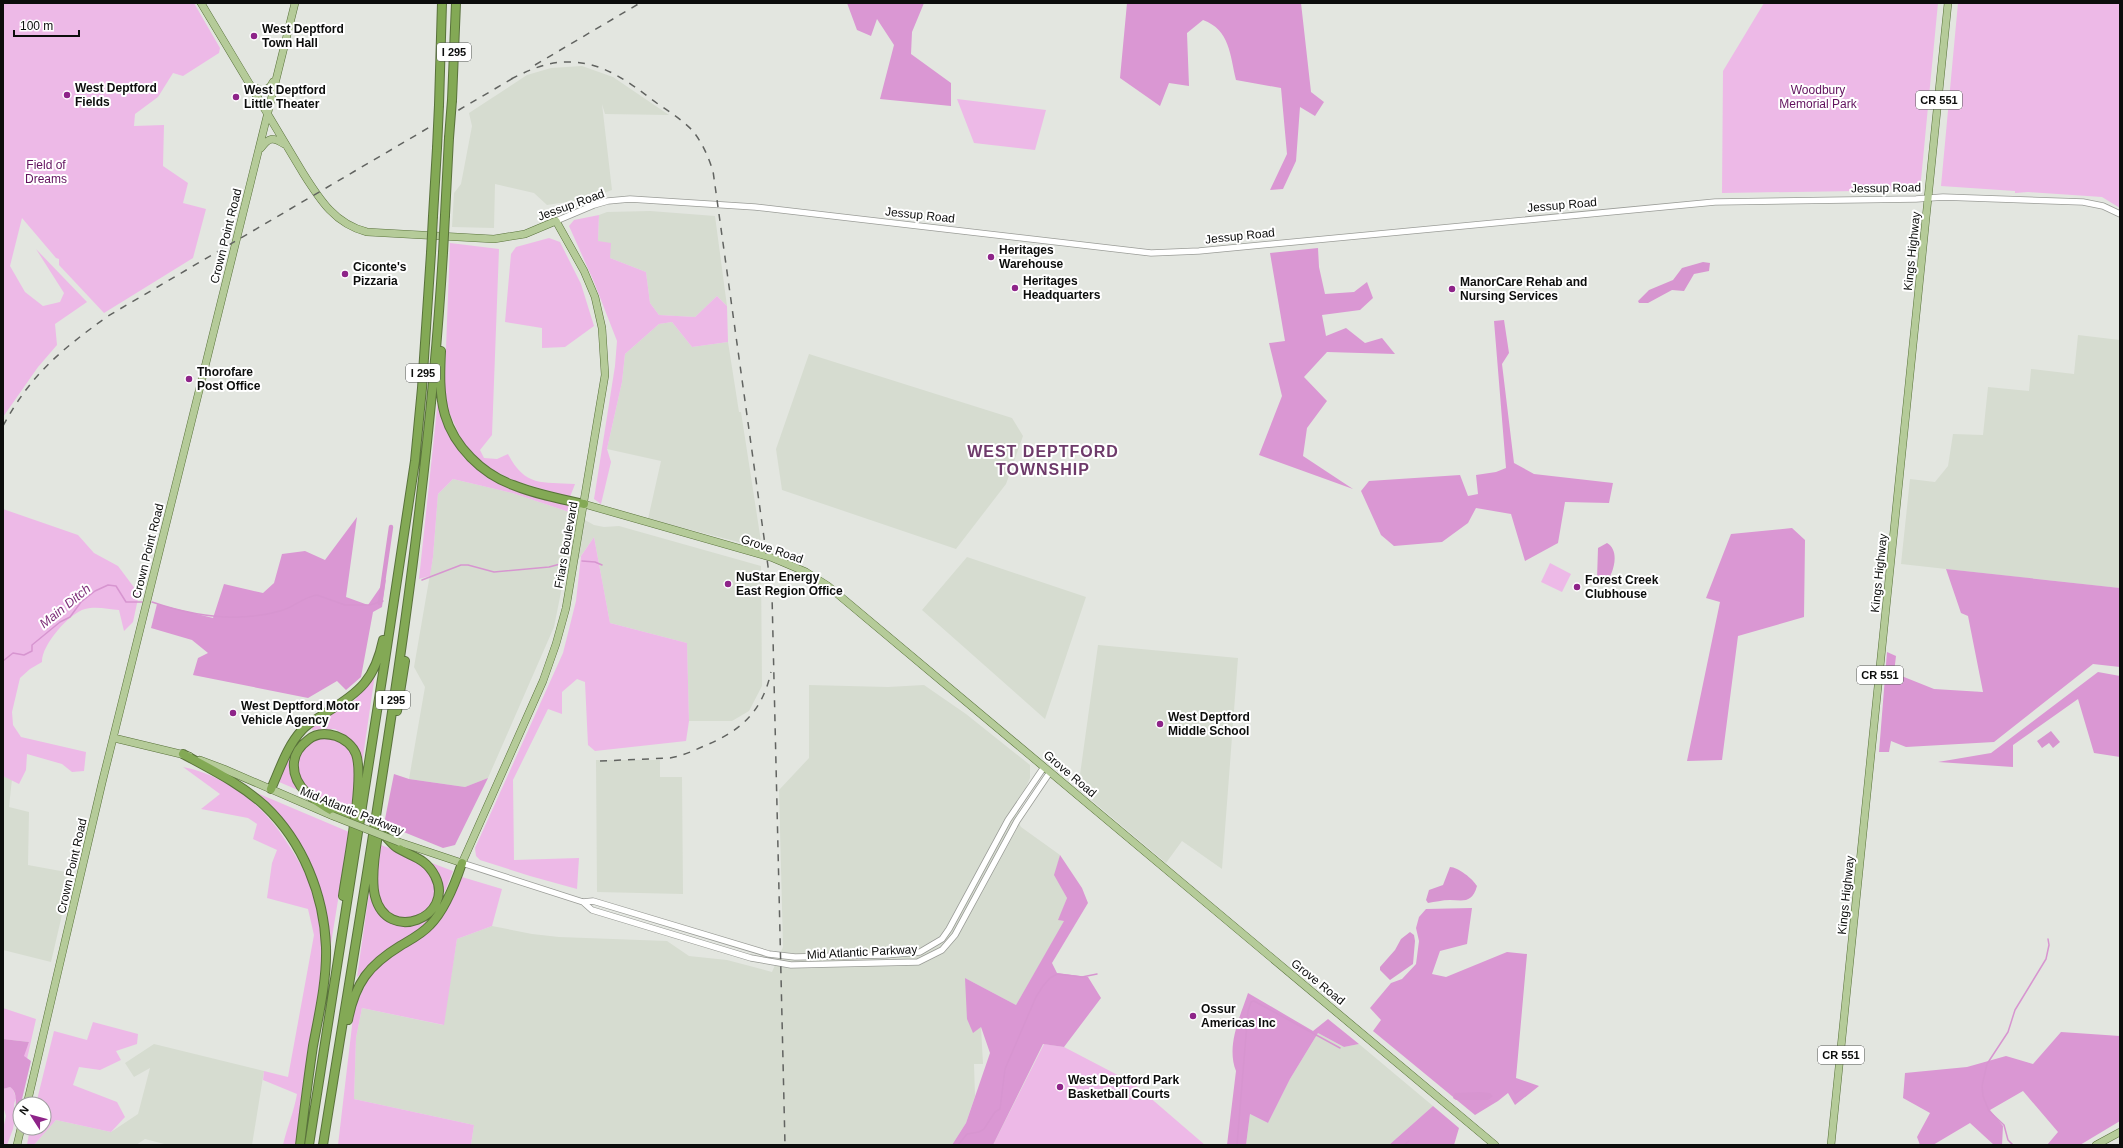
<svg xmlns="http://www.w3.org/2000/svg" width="2123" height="1148" font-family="Helvetica,sans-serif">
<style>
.built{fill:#d6dcd0}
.green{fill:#edb9e7}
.forest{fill:#da97d3}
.water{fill:#d795d0}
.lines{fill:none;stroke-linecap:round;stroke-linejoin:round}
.stream{stroke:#d795d0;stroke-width:1.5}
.canal{stroke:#d795d0;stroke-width:4.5}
.minor-casing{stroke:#9a9c97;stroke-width:7}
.major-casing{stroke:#59723b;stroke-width:8}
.highway-casing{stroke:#59723b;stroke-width:10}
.minor{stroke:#fff;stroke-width:5.5}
.major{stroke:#b5cb99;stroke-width:7}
.highway{stroke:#83a955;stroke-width:8}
.rail{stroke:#616360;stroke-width:1.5;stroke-dasharray:7 7;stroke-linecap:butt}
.major-bridge-casing{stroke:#59723b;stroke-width:8;stroke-linecap:butt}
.highway-bridge-casing{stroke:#59723b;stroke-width:10;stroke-linecap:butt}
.major-bridge{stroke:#b5cb99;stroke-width:7}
.highway-bridge{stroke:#83a955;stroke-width:8}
.poi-dot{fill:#8e2489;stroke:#fff;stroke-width:1.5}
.labels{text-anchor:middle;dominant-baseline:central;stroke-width:4;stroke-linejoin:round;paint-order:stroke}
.shield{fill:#fff;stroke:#555655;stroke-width:1}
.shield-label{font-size:11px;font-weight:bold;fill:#0c0d0c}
.poi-label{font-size:12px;font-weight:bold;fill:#0c0d0c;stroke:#fff;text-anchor:start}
.park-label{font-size:12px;fill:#61115d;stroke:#fff}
.street-label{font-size:12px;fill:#0c0d0c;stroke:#fff}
.water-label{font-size:13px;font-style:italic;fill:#7e3079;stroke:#fff}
.district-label{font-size:16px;font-weight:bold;letter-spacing:1px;fill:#6e3a6a;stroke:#fff}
</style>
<rect width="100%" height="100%" fill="#e3e6e0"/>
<!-- built -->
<path class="built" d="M582 66 613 77 669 115 605 114 602 104 612 190 587 199 547 205 534 193 495 184 494 228 452 227 454 193 461 184 472 126 469 113 527 75 551 68Z
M650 211 715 216 727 306 717 296 695 317 659 315 650 303 646 272 610 258 598 241 599 215 607 212Z
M672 322 692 347 728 342 739 412H741L762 548 648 519 661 461 607 449 622 382 625 354 659 324Z
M2078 335 2120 340 2119 588 1901 564 1910 479 1935 482 1948 466 1953 434 1983 435 1988 387 2029 391 2031 369 2074 374Z
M809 354 1012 418 1023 436 1006 484 956 549 782 490 776 449Z
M453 479 512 493 572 513 594 525 604 527 619 526 761 566 762 686 749 711 732 721H689L687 643 610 623 594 537 563 582 554 627 488 778 465 787 409 779 425 687 414 667 433 557 438 494Z
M967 557 1086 597 1045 719 922 610Z
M1098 645 1238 658 1222 869 1182 841 1166 863 1078 789Z
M809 685 888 687 924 685 966 714 1030 765V778L1020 801 1018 821 1021 827 1060 855 1055 875 1067 898 1059 920 1065 921 1016 1005 965 978 981 1027 983 1064H974L975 1096 966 1123 952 1145H471L474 1125 354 1099 356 1038 362 1008 443 1025 457 939 492 926 532 934 559 937 667 941 689 956 727 960 772 972 783 947 779 790 809 758Z
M596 760H660V777H682L683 894 597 892Z
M3 771 12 779 9 807 29 812 28 865 66 872 68 889 51 962 3 950Z
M1318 1033 1344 1047 1359 1044 1433 1106 1389 1145H1246L1250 1114 1268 1123 1290 1079Z
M154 1044 264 1071 252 1145H168L145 1139 136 1145H34L56 1120 111 1132 138 1114 150 1068 134 1077 125 1063Z"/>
<!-- green -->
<path class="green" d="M3 3H194L220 48 219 53 183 76 173 73 158 97 135 114 134 126 164 125 163 166 188 183 183 203 206 209 193 258 104 313 59 265V259L56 258 22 218 10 266 25 292 43 306 60 302 64 293 36 249 87 302 55 324 57 345 38 367 3 417Z
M1764 3H1938L1920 190 1722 193 1723 71Z
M1958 3H2120V208L2102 197 2028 192 2015 193V191L1941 186Z
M957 99 1046 110 1035 150 974 143Z
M599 215 598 241 611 243 610 258 646 272 650 303 659 315 695 317 717 296 727 306 728 342 692 347 672 322 659 324 625 354 622 382 607 449 611 462 601 504 594 499 615 366 617 341 594 282 569 226 574 220Z
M549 238 560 242 581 284 594 326 565 347 542 348V328L505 322 511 254 516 247Z
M450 243 499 249 492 435 480 450 484 458 497 459 508 454C525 487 542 482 575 484L570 497 515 481 485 466 463 443 444 401Z
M438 399 444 425 464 458 504 486 575 506 572 513 512 493 453 479 438 494 433 557 430 576 419 579Z
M3 509 78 535 94 553 118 566 139 594 133 622 124 631 119 610C109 609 95 606 85 609 69 613 41 646 42 662L30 669 20 678 12 712 13 725 21 737 86 752 84 771 72 772 62 764 27 754 26 770 19 784 3 776Z
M594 537 610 623 687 643 689 721 686 741 595 751 588 745 585 682 577 679 562 692V714L548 709 513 780 514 860 579 858 577 889 530 876 480 860 476 856 475 848 563 653 576 601 581 556Z
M1550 563 1571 574 1562 592 1541 582Z
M375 674 362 764 349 738 335 729 312 730V726L355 700Z
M320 736H332L345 745 352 755 356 768 351 811C343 808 335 806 327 802 310 795 288 771 300 751 305 744 312 740 320 736Z
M292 750 289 772 298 790 279 782Z
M183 767C220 774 254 798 277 828 297 856 317 888 321 923 325 957 319 989 314 1022 308 1063 302 1104 297 1145H283C287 1127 294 1112 297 1094L263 1080 264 1071 288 1077 314 935 308 909 267 898 272 863 277 850 253 839 257 824 248 818 201 809 220 794Z
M252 791 349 832 329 956 328 920 317 879 305 850 284 820Z
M381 845C395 850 410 855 423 864 426 867 428 871 430 874 442 895 431 908 414 920L397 917 383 909 376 878Z
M429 862 453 871 436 914 418 932 385 952 357 977 370 886C372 897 375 909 383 917 409 942 455 909 440 877 438 872 432 867 429 862Z
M462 877 502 889 492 926 457 939 444 1025 362 1008 356 1038 354 1099 474 1125 471 1145H338L354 1009 369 977 380 964 438 924Z
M3 1008 36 1019 27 1059 23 1056 29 1042 3 1039Z
M93 1022 138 1034 137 1044 116 1051 121 1060 100 1070 79 1067 73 1085 117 1102 125 1117 111 1132 56 1120 34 1145H27L30 1128H44V1104H36L54 1031 87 1040Z
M1044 1044 1064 1047 1133 1083 1205 1145H993Z
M10 1087 13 1089 16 1098 14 1104 15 1117 13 1129 7 1145H3V1129L6 1116 3 1106V1089Z"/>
<!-- forest -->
<path class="forest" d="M847 3H924L912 32 911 54 951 83V106L880 99 894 45 877 19 871 36 857 30Z
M1127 3H1301L1311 92 1324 102 1315 116 1300 107 1296 161 1283 189 1270 190 1287 154 1281 88 1236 80C1230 55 1230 30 1203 20L1187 33 1189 86 1169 83 1160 106 1120 78Z
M1318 248 1319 267 1325 294 1354 292 1367 282 1373 298 1360 310 1322 315 1326 336 1346 328 1365 343 1382 338 1395 354 1327 352 1304 377 1327 401 1307 428 1303 456 1353 489 1259 455 1282 396 1269 343 1285 341 1270 253Z
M1504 320 1509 353 1502 364 1514 463 1534 474 1613 483 1609 503 1565 502 1558 543 1525 561 1511 514 1476 508 1468 523 1442 542 1394 546 1381 535 1361 491 1369 481 1460 475 1468 496 1478 494 1476 475 1496 472 1506 468 1494 321Z
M357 517 346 597 368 605 386 579 382 607 373 612 361 677 346 690 337 681 308 698 193 675 198 658 208 653 192 640 151 628 157 604 213 618 224 584 263 593 274 583 282 554 305 551 325 560Z
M1792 528 1805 540 1804 617 1738 636 1722 760 1687 761 1720 602 1706 598 1731 534Z
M1946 569 2120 588V667L2093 664 1994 742 1906 747 1891 741 1889 752H1879L1887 652 1896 656 1894 673 1934 689 1983 692 1968 616 1961 613Z
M2098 672 2120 676V757L2094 753 2078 699 2013 745V767L1938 762 1991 753Z
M394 774 409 779 465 787 488 778 455 845 443 848 384 824Z
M1060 855 1082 888 1088 903 1052 963 1057 973 1088 977 1101 998 1064 1047 1043 1044 993 1145H952L966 1123 990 1053 981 1027 973 1033 967 1019 965 978 1016 1005 1064 921 1058 920 1067 898 1054 875Z
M1472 908 1467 944 1440 951 1432 974 1446 977 1507 952 1527 954 1516 1078 1539 1086 1515 1105 1508 1093 1498 1101 1475 1115 1373 1031 1381 1020 1370 1008 1391 983 1402 979 1416 964 1419 941 1416 928 1419 917 1426 909Z
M1248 993 1313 1031 1328 1019 1359 1044 1344 1047 1318 1033 1290 1079 1268 1123 1250 1114 1246 1145H1227L1236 1071C1226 1046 1240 1017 1248 993Z
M2061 1032 2120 1036V1121L2080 1145H2047L2058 1132 2023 1091 1990 1110 2003 1126 2002 1145H1994L1970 1123 1933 1145H1920L1917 1137 1930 1113 1903 1098 1905 1073 1967 1067 2006 1056 2033 1064Z
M3 1039 29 1042 24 1056 31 1061 18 1116 15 1117C15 1108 19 1092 10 1087L3 1089Z
M1433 1106 1459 1128 1454 1145H1389Z"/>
<!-- water -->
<path class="water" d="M1703 262 1710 263 1709 271 1694 274 1684 291 1672 290 1648 303H1639L1638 301 1649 290 1673 280 1682 268Z
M1607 543C1621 551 1613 575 1605 584L1601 585 1597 579 1598 548Z
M2051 731 2060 742 2053 748 2049 743 2042 748 2037 741Z
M1450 867C1458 867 1473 879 1477 886 1472 904 1463 900 1450 900 1442 900 1435 902 1428 903L1426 900 1429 890 1443 885Z
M1410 932 1414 935 1415 941 1413 964 1390 980 1380 970V967L1395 950 1401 939Z
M1478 1092 1490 1093 1493 1096 1488 1100H1456L1453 1098 1455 1093Z"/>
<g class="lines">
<!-- stream -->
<path class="stream" d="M582 561 595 562 602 565
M422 580 461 565H468L494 572 549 567 564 563
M152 602C193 616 238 623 280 611 293 608 303 597 317 595L345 605H370L383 601
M3 661 13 653 24 655 32 651V645L60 622 70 617 81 602 95 591 108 585 116 586 126 602H142
M958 1145 967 1134 979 1132 984 1129 995 1112 1000 1109 1005 1069 1036 997 1043 986 1050 978 1057 974 1082 977 1097 974
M1237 1145 1248 1011 1251 1002 1254 1001 1340 1048
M1404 1145 1409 1141
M2013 1145 2008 1140 2004 1125 1989 1111 1983 1096 1982 1086 1987 1064 2008 1032 2015 1010 2046 959 2049 945 2048 939"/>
<!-- canal -->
<path class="canal" d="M380 603 391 527"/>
<defs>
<path id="minor" d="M556 221 594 205 608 201 630 199 755 207 1151 253 1199 251 1715 202 1916 199 1943 197 2083 202 2103 206 2120 214
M462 863 583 902 593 901 769 954 795 957 885 955 920 952 942 939 949 929 1008 820 1044 767
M583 902 592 910 751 958 791 965 918 962 942 950 955 935 1017 821 1050 772"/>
<path id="major" d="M201 3 303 173C320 200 335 224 367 232L494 239 525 234 556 221 584 271 595 297 602 328 605 375 566 608 556 644 543 681 462 863 399 842
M251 86 263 91 270 87 273 82
M261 148C269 137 273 137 284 144
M584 504 773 558 806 572 828 586 1495 1145
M114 738 189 756
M200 760 224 769 333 816
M27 1104 102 783 295 3
M17 1145 21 1128
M1831 1145 1948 3
M2096 1145 2120 1132"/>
<path id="highway" d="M452 100 456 3
M439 105 442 3
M445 215 449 138
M433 216 437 148
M441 351C440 372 439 394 445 415 454 446 482 474 513 485 535 494 560 499 584 504
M397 711 405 661
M183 754C212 770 241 784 265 806 303 842 324 895 326 947 327 980 319 1014 313 1046 308 1079 304 1112 300 1145
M271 789C280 769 287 746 302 730 309 722 319 718 327 712 360 692 375 679 383 640
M378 835C375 852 371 880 375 896 387 945 456 917 435 876 425 857 411 857 396 847 392 844 389 840 385 836
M343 896C347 866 365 778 356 754 353 746 345 739 336 736 326 733 316 733 308 740 300 746 295 752 294 762 291 792 325 806 346 819
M348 1020C355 983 369 965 400 946 410 940 422 934 430 925 445 910 455 884 462 863
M309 1145 385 660 415 461 422 388 431 253
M323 1145C370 849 425 552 443 253"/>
</defs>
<!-- minor casing -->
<use href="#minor" class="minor-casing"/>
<!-- major casing -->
<use href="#major" class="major-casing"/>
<!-- highway casing -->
<use href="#highway" class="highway-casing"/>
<!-- minor -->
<use href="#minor" class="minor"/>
<!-- major -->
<use href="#major" class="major"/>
<!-- highway -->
<use href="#highway" class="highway"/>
<!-- rail -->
<path class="rail" d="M535 65 640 3
M511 79C529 70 549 61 569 62 605 62 631 84 658 104 670 112 682 120 692 130 702 142 708 156 713 171L772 595 785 1145
M3 426C31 374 61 350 108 316L515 77
M600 761 670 758C682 756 693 751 704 746 741 731 762 712 771 672"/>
<defs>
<path id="major-bridge" d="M333 816 399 842"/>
<path id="highway-bridge" d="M449 138 452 100
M437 148 439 105
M431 253 433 216
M443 253 445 215"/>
</defs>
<!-- major-bridge casing -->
<use href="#major-bridge" class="major-bridge-casing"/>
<!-- highway-bridge casing -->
<use href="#highway-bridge" class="highway-bridge-casing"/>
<!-- major-bridge -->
<use href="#major-bridge" class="major-bridge"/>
<!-- highway-bridge -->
<use href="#highway-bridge" class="highway-bridge"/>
</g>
<!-- markers -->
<g class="poi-dot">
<circle cx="254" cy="36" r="4"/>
<circle cx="67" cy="95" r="4"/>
<circle cx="236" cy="97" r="4"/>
<circle cx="991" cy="257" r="4"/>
<circle cx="345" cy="274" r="4"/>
<circle cx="1015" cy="288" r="4"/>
<circle cx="1452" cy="289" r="4"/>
<circle cx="189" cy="379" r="4"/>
<circle cx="728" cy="584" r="4"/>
<circle cx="1577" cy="587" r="4"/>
<circle cx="233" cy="713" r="4"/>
<circle cx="1160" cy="724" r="4"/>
<circle cx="1193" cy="1016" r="4"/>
<circle cx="1060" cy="1087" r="4"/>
</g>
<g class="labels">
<!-- shield labels -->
<g class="shield">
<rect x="437" y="43" width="34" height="18" rx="3"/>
<rect x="1916" y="91" width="46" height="18" rx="3"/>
<rect x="406" y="364" width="34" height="18" rx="3"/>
<rect x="1857" y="666" width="46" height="18" rx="3"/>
<rect x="376" y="691" width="34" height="18" rx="3"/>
<rect x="1818" y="1046" width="46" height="18" rx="3"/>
</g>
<g class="shield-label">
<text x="454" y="52">I 295</text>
<text x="1939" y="100">CR 551</text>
<text x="423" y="373">I 295</text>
<text x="1880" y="675">CR 551</text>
<text x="393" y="700">I 295</text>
<text x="1841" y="1055">CR 551</text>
</g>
<!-- poi labels -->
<g class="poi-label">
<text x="262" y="29">West Deptford<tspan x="262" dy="14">Town Hall</tspan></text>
<text x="75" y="88">West Deptford<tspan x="75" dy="14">Fields</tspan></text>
<text x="244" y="90">West Deptford<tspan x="244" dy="14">Little Theater</tspan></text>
<text x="999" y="250">Heritages<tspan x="999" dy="14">Warehouse</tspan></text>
<text x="353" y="267">Ciconte's<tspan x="353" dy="14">Pizzaria</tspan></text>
<text x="1023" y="281">Heritages<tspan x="1023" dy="14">Headquarters</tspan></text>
<text x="1460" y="282">ManorCare Rehab and<tspan x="1460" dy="14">Nursing Services</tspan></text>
<text x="197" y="372">Thorofare<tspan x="197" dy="14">Post Office</tspan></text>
<text x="736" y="577">NuStar Energy<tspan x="736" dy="14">East Region Office</tspan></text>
<text x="1585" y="580">Forest Creek<tspan x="1585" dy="14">Clubhouse</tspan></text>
<text x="241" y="706">West Deptford Motor<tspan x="241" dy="14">Vehicle Agency</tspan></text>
<text x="1168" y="717">West Deptford<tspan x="1168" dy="14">Middle School</tspan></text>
<text x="1201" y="1009">Ossur<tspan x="1201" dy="14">Americas Inc</tspan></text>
<text x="1068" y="1080">West Deptford Park<tspan x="1068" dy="14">Basketball Courts</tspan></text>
</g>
<!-- park labels -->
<g class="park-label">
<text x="1818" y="90">Woodbury<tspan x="1818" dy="14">Memorial Park</tspan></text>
<text x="46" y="165">Field of<tspan x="46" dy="14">Dreams</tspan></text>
</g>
<!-- street labels -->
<g class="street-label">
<text transform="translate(1886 188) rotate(-1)">Jessup Road</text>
<text transform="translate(571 205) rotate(-20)">Jessup Road</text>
<text transform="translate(1562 205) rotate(-5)">Jessup Road</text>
<text transform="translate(920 215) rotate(6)">Jessup Road</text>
<text transform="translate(226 236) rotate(-76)">Crown Point Road</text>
<text transform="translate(1240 236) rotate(-6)">Jessup Road</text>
<text transform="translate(1912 251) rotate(-84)">Kings Highway</text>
<text transform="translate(566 545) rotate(-80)">Friars Boulevard</text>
<text transform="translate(772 549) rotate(19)">Grove Road</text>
<text transform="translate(148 551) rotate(-76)">Crown Point Road</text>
<text transform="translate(1879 573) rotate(-84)">Kings Highway</text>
<text transform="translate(1070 774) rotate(40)">Grove Road</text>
<text transform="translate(352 811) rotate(22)">Mid Atlantic Parkway</text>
<text transform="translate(72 866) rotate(-77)">Crown Point Road</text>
<text transform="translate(1846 895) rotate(-84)">Kings Highway</text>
<text transform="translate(862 952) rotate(-3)">Mid Atlantic Parkway</text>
<text transform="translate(1318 982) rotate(39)">Grove Road</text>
</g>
<!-- water labels -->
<g class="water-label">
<text transform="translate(65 606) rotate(-39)">Main Ditch</text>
</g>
<!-- district labels -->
<g class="district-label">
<text x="1043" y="451">WEST DEPTFORD<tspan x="1043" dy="18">TOWNSHIP</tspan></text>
</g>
</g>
<!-- border -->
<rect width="2123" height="1148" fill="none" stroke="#0c0d0c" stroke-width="8"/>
<!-- north arrow -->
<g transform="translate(32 1116) rotate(306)"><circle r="19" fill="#ffffff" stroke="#9e9e9e"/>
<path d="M0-3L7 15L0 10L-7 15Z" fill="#8e2489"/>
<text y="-6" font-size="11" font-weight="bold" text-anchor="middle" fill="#0c0d0c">N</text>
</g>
<!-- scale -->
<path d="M14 30v6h65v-6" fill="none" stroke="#0c0d0c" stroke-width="2"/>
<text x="20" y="30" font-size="12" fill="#0c0d0c" stroke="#ffffff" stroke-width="3" paint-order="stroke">100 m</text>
</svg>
